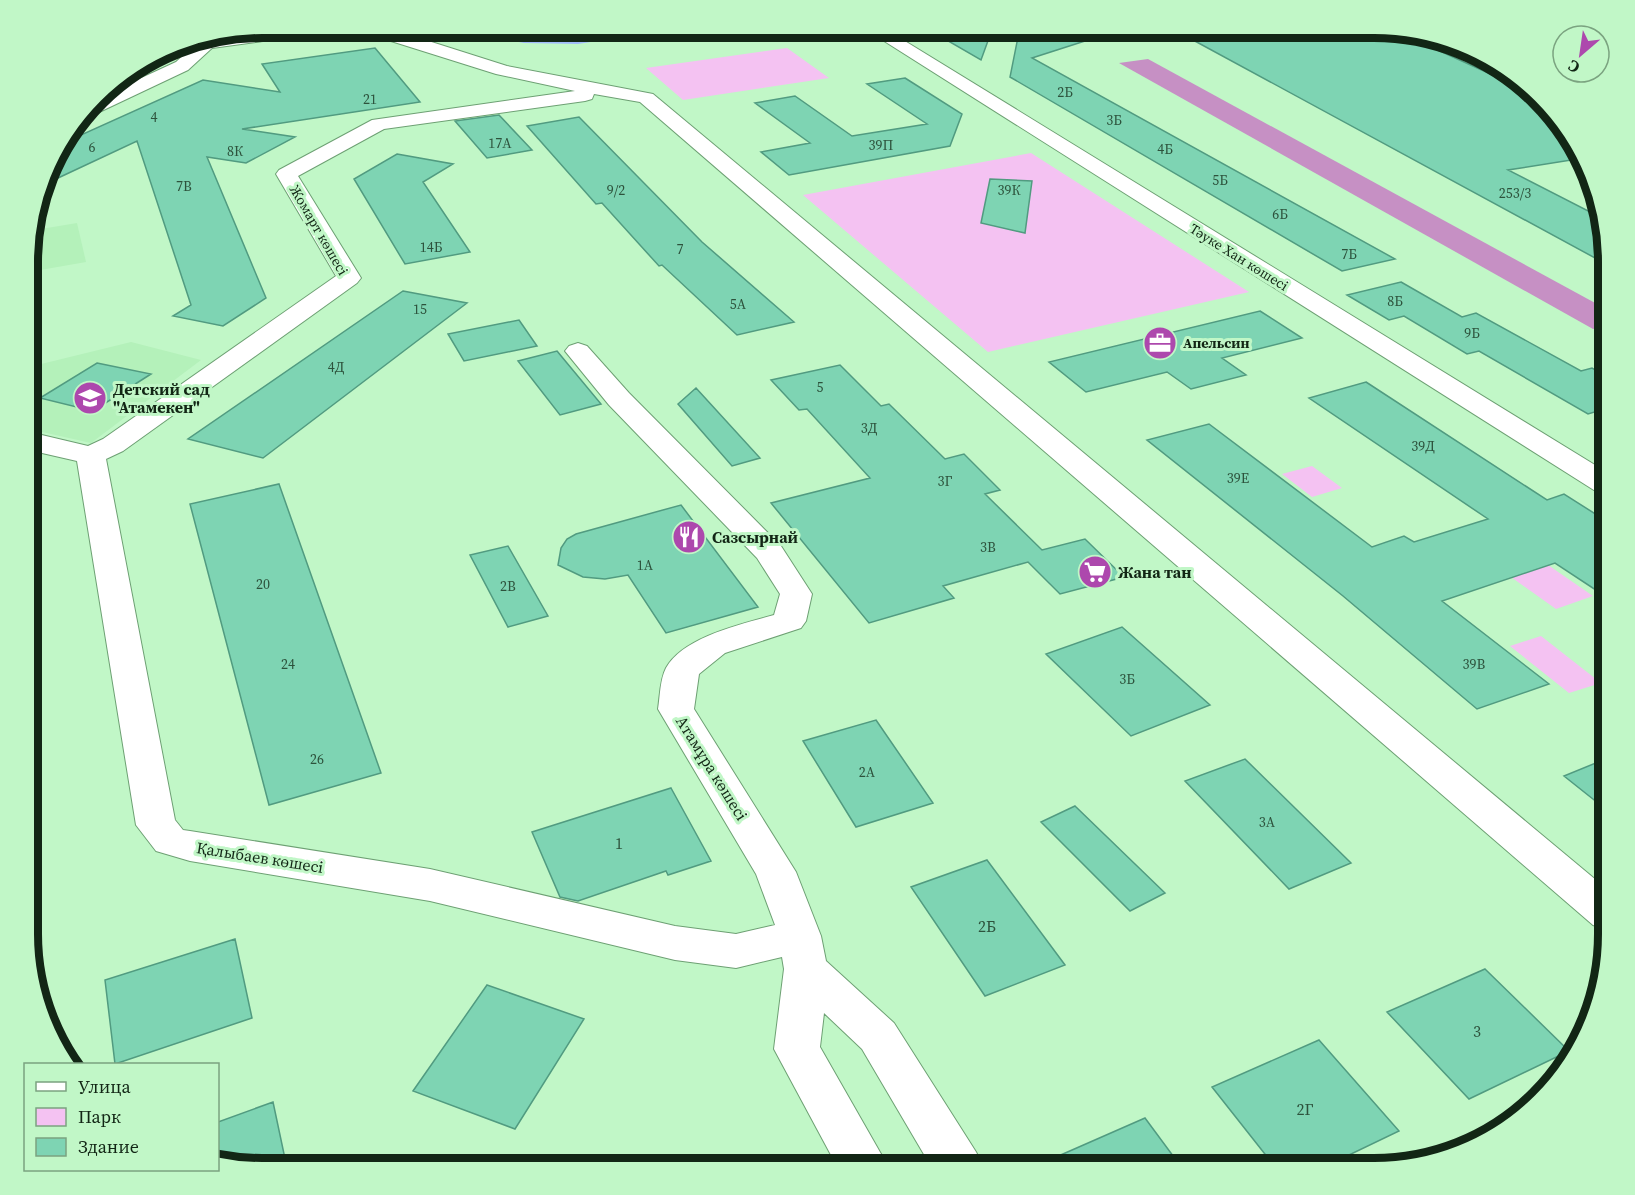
<svg xmlns="http://www.w3.org/2000/svg" width="1635" height="1195" font-family="'Source Serif 4',serif">
<style>
.built{fill:#b4f1ba}
.green{fill:#f4c2f2}
.forest{fill:#c690c4}
.water{fill:#a1bbfb}
.building{fill:#7ed4b3;stroke:#519b80;stroke-width:1.5}
.lines{fill:none;stroke-linecap:round;stroke-linejoin:round}
.minor-casing{stroke:#6da073;stroke-width:2}
.minor{fill:#fff;fill-rule:evenodd}
.labels{text-anchor:middle;dominant-baseline:central;stroke-width:6;stroke-linejoin:round;paint-order:stroke}
.number-label{font-size:14px;fill:#2d523c}
.far-street-label{font-size:14px;fill:#122615;stroke:#c1f7c7}
.far-poi-label{font-size:14px;font-weight:bold;fill:#122615;stroke:#c1f7c7;text-anchor:start}
.poi-label{font-size:16px;font-weight:bold;fill:#122615;stroke:#c1f7c7;text-anchor:start}
.street-label{font-size:16px;fill:#122615;stroke:#c1f7c7}
.near-number-label{font-size:16px;fill:#2d523c}
.rim{fill:none;stroke:#122615;stroke-width:8}
</style>
<rect width="100%" height="100%" fill="#c1f7c7"/>
<!-- built -->
<path class="built" d="M77 223 86 262 29 272V231Z
M131 342 201 360 91 443 29 429V367Z"/>
<!-- green -->
<path class="green" d="M787 48 829 78 683 100 646 68Z
M1031 153 1249 292 988 352 803 195Z
M1312 466 1342 488 1312 497 1282 474Z
M1548 565 1593 596 1556 609 1511 577Z
M1541 636 1601 683 1569 693 1510 646Z"/>
<!-- forest -->
<path class="forest" d="M1148 59 1608 310V326L1593 329 1119 63Z"/>
<!-- water -->
<path class="water" d="M442 27H686L578 44 524 43Z"/>
<!-- building -->
<path class="building" d="M924 27H993L981 60Z
M1020 27H1109L1110 33 1032 58 1395 259 1342 271 1010 77Z
M1169 27H1387L1530 92 1584 158 1508 170 1600 217 1608 247V265Z
M375 48 420 102 242 129 295 137 246 163 207 157 266 298 223 326 173 316 191 305 137 141 43 185 51 157 63 143 203 80 280 92 262 64Z
M905 78 962 114 950 146 789 175 761 152 810 143 755 103 795 96 852 136 927 124 867 84Z
M499 115 532 150 487 158 455 121Z
M579 117 702 242 794 322 737 335 662 265 659 266 602 203 596 204 527 126Z
M397 154 453 164 423 182 470 252 405 264 354 179Z
M990 179 1032 181 1025 233 981 223Z
M1401 282 1462 317 1476 313 1581 371 1592 368 1608 377V408L1588 414 1479 351 1467 354 1404 316 1389 320 1347 295Z
M403 291 467 303 263 458 188 439Z
M1260 311 1302 338 1222 358 1246 375 1191 389 1167 372 1086 392 1049 362Z
M519 320 537 346 464 361 448 334Z
M557 351 601 404 560 415 518 361Z
M97 363 151 374 93 411 40 398Z
M840 365 881 406 889 404 945 459 964 454 1000 490 985 494 1042 550 1085 539 1124 577 1060 594 1028 562 943 586 954 598 869 623 771 503 870 478 807 409 799 410 771 380Z
M1366 382 1547 500 1564 494 1608 522V598L1555 563 1442 601 1549 684 1477 709 1343 596 1147 440 1209 424 1372 547 1404 536 1414 542 1488 519 1309 398Z
M696 388 760 458 732 466 678 404Z
M279 484 381 773 269 805 190 504Z
M681 505 758 607 666 633 628 575 605 579 583 577 558 565 561 548 567 539 576 534Z
M508 546 548 616 508 627 470 555Z
M1122 627 1210 705 1131 736 1046 654Z
M876 720 933 803 856 827 803 741Z
M1608 758V811L1564 776Z
M1245 759 1351 863 1289 889 1185 781Z
M671 788 711 861 668 875 666 871 578 901 560 897 532 832Z
M1075 806 1165 893 1130 911 1041 822Z
M987 860 1065 965 985 996 911 887Z
M235 939 252 1018 115 1064 105 980Z
M1485 969 1569 1051 1469 1099 1387 1012Z
M487 985 584 1019 515 1129 413 1091Z
M1319 1040 1399 1131 1322 1168H1276L1212 1087Z
M273 1102 287 1168H247L218 1162V1122Z
M1145 1118 1182 1168H1031Z"/>
<g class="lines">
<defs>
<path id="minor" d="M291 27H374L422 39 507 66 653 94 1608 890V930L1593 925 640 102 594 94 592 99 585 101 384 129 298 176 361 278 357 283 123 451 106 459 175 820 183 830 190 831 430 869 675 926 736 934 775 925 756 874 658 709C660 696 660 679 666 668 683 637 742 624 774 615L780 594 757 558 609 405 565 351 569 346 578 343 587 346 629 393 781 546 812 594 806 621 801 628 725 653 699 674 694 709 796 872 821 936 826 961 894 1023 976 1152 984 1168H932L862 1049 824 1013 820 1047 889 1168H838L774 1049 784 969 782 957 736 968 675 960 430 901 190 861 156 851 136 825 77 461 29 450V432L88 446 103 439 336 276 276 174 279 170 372 120 575 91 496 74 391 41 328 32 212 48 188 70 95 114 84 115 96 99 176 62 188 51 166 54 160 52 172 45Z
M862 27H882L1608 473V495L1597 492Z"/>
</defs>
<!-- minor casing -->
<use href="#minor" class="minor-casing"/>
<!-- minor -->
<use href="#minor" class="minor"/>
</g>
<!-- icons -->
<defs>
<symbol id="office-disc" viewBox="-11 -11 22 22"><circle r="9.5" fill="#ad48ad" stroke="#c1f7c7"/><path d="M-6-3h4V-5.5h4V-3h4V5H-6ZM-1-4.5V-3h2v-1.5ZM-6 0V1H6V0Z" fill="#fff"/></symbol>
<symbol id="school-disc" viewBox="-11 -11 22 22"><circle r="9.5" fill="#ad48ad" stroke="#c1f7c7"/><path d="M0-5L7-2L0 1L-7-2ZM-4 1L0 2.5L4 1V4Q0 6-4 4Z" fill="#fff"/></symbol>
<symbol id="restaurant-disc" viewBox="-11 -11 22 22"><circle r="9.5" fill="#ad48ad" stroke="#c1f7c7"/><path d="M-5-6h1v4h1v-4h1v4h1v-4h1v5L-1.5 .5V6h-2V.5L-5-1ZM5-6V6H3V1.5H1.5Q1.5-4 5-6Z" fill="#fff"/></symbol>
<symbol id="supermarket-disc" viewBox="-11 -11 22 22"><circle r="9.5" fill="#ad48ad" stroke="#c1f7c7"/><path d="M-6-5.5h2.5l.6 2H6L4.5 2H-2.5L-4.4-4H-6ZM-1.5 3.2a1.3 1.3 0 1 0 .1 0ZM3 3.2a1.3 1.3 0 1 0 .1 0Z" fill="#fff"/></symbol>
</defs>
<g fill-rule="evenodd">
<use href="#office-disc" x="1141" y="324" width="38" height="38"/>
<use href="#school-disc" x="71" y="379" width="38" height="38"/>
<use href="#restaurant-disc" x="670" y="518" width="38" height="38"/>
<use href="#supermarket-disc" x="1076" y="553" width="38" height="38"/>
</g>
<g class="labels">
<!-- number labels -->
<g class="number-label">
<text x="1065" y="92">2Б</text>
<text x="370" y="99">21</text>
<text x="154" y="117">4</text>
<text x="1114" y="120">3Б</text>
<text x="500" y="143">17А</text>
<text x="881" y="145">39П</text>
<text x="92" y="147">6</text>
<text x="1165" y="149">4Б</text>
<text x="235" y="151">8К</text>
<text x="1220" y="180">5Б</text>
<text x="184" y="186">7В</text>
<text x="616" y="190">9/2</text>
<text x="1009" y="190">39К</text>
<text x="1515" y="193">253/3</text>
<text x="1280" y="214">6Б</text>
<text x="431" y="247">14Б</text>
<text x="680" y="249">7</text>
<text x="1349" y="254">7Б</text>
<text x="1395" y="301">8Б</text>
<text x="738" y="304">5А</text>
<text x="420" y="309">15</text>
<text x="1472" y="333">9Б</text>
<text x="336" y="367">4Д</text>
<text x="820" y="387">5</text>
<text x="869" y="428">3Д</text>
<text x="1423" y="446">39Д</text>
<text x="1238" y="478">39Е</text>
<text x="945" y="481">3Г</text>
<text x="988" y="547">3В</text>
<text x="645" y="565">1А</text>
<text x="263" y="584">20</text>
<text x="508" y="586">2В</text>
<text x="288" y="664">24</text>
<text x="1474" y="664">39В</text>
<text x="1127" y="679">3Б</text>
<text x="317" y="759">26</text>
<text x="867" y="772">2А</text>
<text x="1267" y="822">3А</text>
</g>
<!-- far-street labels -->
<g class="far-street-label">
<text transform="translate(319 230) rotate(60)">Жомарт көшесі</text>
<text transform="translate(1239 257) rotate(32)">Тәуке Хан көшесі</text>
</g>
<!-- far-poi labels -->
<g class="far-poi-label">
<text x="1183" y="343">Апельсин</text>
</g>
<!-- poi labels -->
<g class="poi-label">
<text x="113" y="389">Детский сад<tspan x="113" dy="18">"Атамекен"</tspan></text>
<text x="712" y="537">Сазсырнай</text>
<text x="1118" y="572">Жана тан</text>
</g>
<!-- street labels -->
<g class="street-label">
<text transform="translate(712 768) rotate(58)">Атамұра көшесі</text>
<text transform="translate(260 857) rotate(9)">Қалыбаев көшесі</text>
</g>
<!-- near-number labels -->
<g class="near-number-label">
<text x="619" y="843">1</text>
<text x="987" y="926">2Б</text>
<text x="1477" y="1031">3</text>
<text x="1305" y="1109">2Г</text>
</g>
</g>
<!-- crop -->
<path d="M0 0H1635V1195H0ZM262 38H1374A224 224 0 0 1 1598 262V934A224 224 0 0 1 1374 1158H262A224 224 0 0 1 38 934V262A224 224 0 0 1 262 38Z" fill="#c1f7c7" fill-rule="evenodd"/>
<path class="rim" d="M262 38H1374A224 224 0 0 1 1598 262V934A224 224 0 0 1 1374 1158H262A224 224 0 0 1 38 934V262A224 224 0 0 1 262 38Z"/>
<!-- legend -->
<rect x="24" y="1063" width="195" height="108" fill="#c1f7c7" stroke="#7ba380" stroke-width="1.5"/>
<rect x="36" y="1082" width="30" height="9" fill="#ffffff" stroke="#7ba380" stroke-width="1.5"/>
<text x="78" y="1093" font-size="18" fill="#122615">Улица</text>
<rect x="36" y="1108" width="30" height="18" fill="#f4c2f2" stroke="#7ba380" stroke-width="1.5"/>
<text x="78" y="1123" font-size="18" fill="#122615">Парк</text>
<rect x="36" y="1138" width="30" height="18" fill="#7ed4b3" stroke="#7ba380" stroke-width="1.5"/>
<text x="78" y="1153" font-size="18" fill="#122615">Здание</text>
<!-- north arrow -->
<g transform="translate(1581 54) rotate(209)"><circle r="28" fill="#c1f7c7" stroke="#7ba380" stroke-width="1.5"/>
<path d="M0-4.5L10 22L0 15L-10 22Z" fill="#ad48ad"/>
<text y="-9" font-size="16" font-weight="bold" text-anchor="middle" fill="#122615">С</text>
</g>
</svg>
